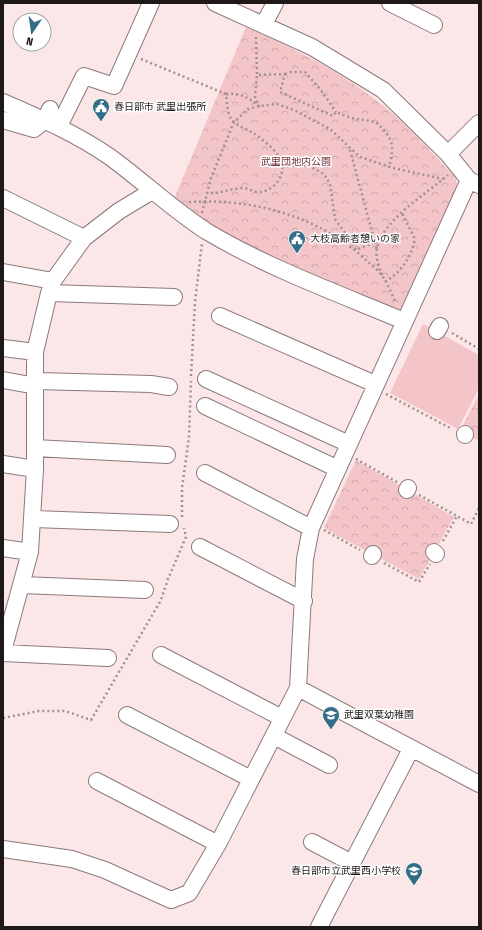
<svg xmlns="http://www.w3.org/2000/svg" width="482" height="930" font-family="'Fira Sans Condensed','Noto Sans JP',sans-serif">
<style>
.park{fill:url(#park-crowns)}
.pitch{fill:#f3c5c9}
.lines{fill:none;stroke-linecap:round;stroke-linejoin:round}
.minor-casing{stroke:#8c797b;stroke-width:18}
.path{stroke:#9f9091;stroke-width:2.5;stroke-dasharray:2 3;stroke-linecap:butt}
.minor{stroke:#fff;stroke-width:16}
.labels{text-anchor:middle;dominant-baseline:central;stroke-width:3;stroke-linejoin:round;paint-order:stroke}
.poi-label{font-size:10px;fill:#1f1818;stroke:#fff;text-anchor:start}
.park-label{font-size:10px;fill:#73333d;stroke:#fff}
</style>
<defs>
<pattern id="park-crowns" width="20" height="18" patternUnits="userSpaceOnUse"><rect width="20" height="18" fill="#f3c5c9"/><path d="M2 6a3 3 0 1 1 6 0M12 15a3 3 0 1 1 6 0" fill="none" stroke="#d0a8ac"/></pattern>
</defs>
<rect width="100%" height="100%" fill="#fce7e8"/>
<!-- park -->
<path class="park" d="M246 27C292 47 337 70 376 100 406 122 430 151 455 177L457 183 456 189 406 306 394 311 233 238 205 223 174 199Z
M479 394V441L460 431Z
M356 460 454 517 419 579 324 528Z"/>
<!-- pitch -->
<path class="pitch" d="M423 324 479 355V388L458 429 390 393Z"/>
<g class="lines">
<defs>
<path id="minor" d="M215 3 312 47 383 90 448 154 469 180 479 185
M390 3 434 25
M264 24 275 3
M3 102C40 118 77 134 110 157 143 181 172 209 206 231 268 268 337 293 404 321
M3 120 34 129 45 120 50 109
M59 126 84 76 114 86 151 3
M448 154 479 123
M3 198 84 238
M3 272 53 281
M49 293 174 297
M220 316 375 384
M437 331 440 326
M3 348 35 352
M206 379 349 444
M3 380 36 386
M36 381 151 384 169 387
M205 406 338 469
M465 435V434
M35 448 167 455
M3 464 35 469
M205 473 311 528
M407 490 408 488
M34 519 170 524
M200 547 304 601
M3 548 30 552
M434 552 436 554
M372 556 373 554
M22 585 145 590
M3 651 30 552 35 469V352L49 293 53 281 84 238 119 211 152 191
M3 653 108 658
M161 655 282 718
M298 688 479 784
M127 715 251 779
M274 736 329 765
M97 781 218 844
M312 842 352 863
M3 849 72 859 105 870 171 900 189 893 218 844 298 688 305 559 311 528 469 180
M319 927 411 749"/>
</defs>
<!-- minor casing -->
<use href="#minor" class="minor-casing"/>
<!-- path -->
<path class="path" d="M256 37 257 75 285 74 280 92 333 116 336 112 351 118 376 122C393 139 395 144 389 167
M141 59 226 94C227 102 227 114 232 120 237 126 247 129 253 133 260 137 273 148 278 155 290 170 276 192 258 192 253 192 248 188 243 188 231 188 220 194 207 193
M285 74 291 72H305L320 89 336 112
M226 94C240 93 248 97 259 106L255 97 257 75
M350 150 377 250
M283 165 309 166 324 174 330 184 335 219 350 240 356 250 375 242
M189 202C252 198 319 216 366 260 371 265 379 270 383 277 388 284 391 293 395 301
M202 213 211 178 234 122 248 109 259 106 277 104 294 110 330 129 360 157 393 168 443 179
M382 275C379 267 375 257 377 248 383 220 427 193 448 175
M385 282C402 271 411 258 415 239L402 213
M452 333 479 349
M191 376 195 302 202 243
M386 394 452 429
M356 459 397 482
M419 495 457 516
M182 517V488L189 437 191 381
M324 530 360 550
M443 541 457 516 471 524 479 508
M384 563 419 582 430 564
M3 718 39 711H65L91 720 161 600 168 579 186 537 184 528"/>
<!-- minor -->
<use href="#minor" class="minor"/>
</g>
<!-- icons -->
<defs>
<symbol id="civic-pin" viewBox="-11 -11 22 30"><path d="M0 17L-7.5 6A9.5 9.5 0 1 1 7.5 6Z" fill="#346d86" stroke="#fff"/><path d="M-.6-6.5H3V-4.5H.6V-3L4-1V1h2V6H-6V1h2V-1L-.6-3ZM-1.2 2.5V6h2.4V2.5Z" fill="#fff"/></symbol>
<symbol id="school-pin" viewBox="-11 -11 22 30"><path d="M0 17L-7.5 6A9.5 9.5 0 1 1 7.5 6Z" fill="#346d86" stroke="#fff"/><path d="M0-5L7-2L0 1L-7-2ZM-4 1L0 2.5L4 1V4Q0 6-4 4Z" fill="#fff"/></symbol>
</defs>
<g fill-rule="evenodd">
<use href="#civic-pin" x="91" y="97" width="20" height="27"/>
<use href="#civic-pin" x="287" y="229" width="20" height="27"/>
<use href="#school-pin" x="321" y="705" width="20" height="27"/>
<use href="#school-pin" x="404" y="861" width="20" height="27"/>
</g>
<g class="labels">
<!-- poi labels -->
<g class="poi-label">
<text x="114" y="107">春日部市 武里出張所</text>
<text x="310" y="239">大枝高齢者憩いの家</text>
<text x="344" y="715">武里双葉幼稚園</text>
<text x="401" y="871" text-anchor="end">春日部市立武里西小学校</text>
</g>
<!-- park labels -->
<g class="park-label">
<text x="296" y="162">武里団地内公園</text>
</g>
</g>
<!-- border -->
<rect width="482" height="930" fill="none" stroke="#1f1818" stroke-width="8"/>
<!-- north arrow -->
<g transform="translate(32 32) rotate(193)"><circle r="19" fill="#ffffff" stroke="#a5a3a3"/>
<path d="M0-3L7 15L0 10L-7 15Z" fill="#346d86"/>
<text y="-6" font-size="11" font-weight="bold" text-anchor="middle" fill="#1f1818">N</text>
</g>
</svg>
